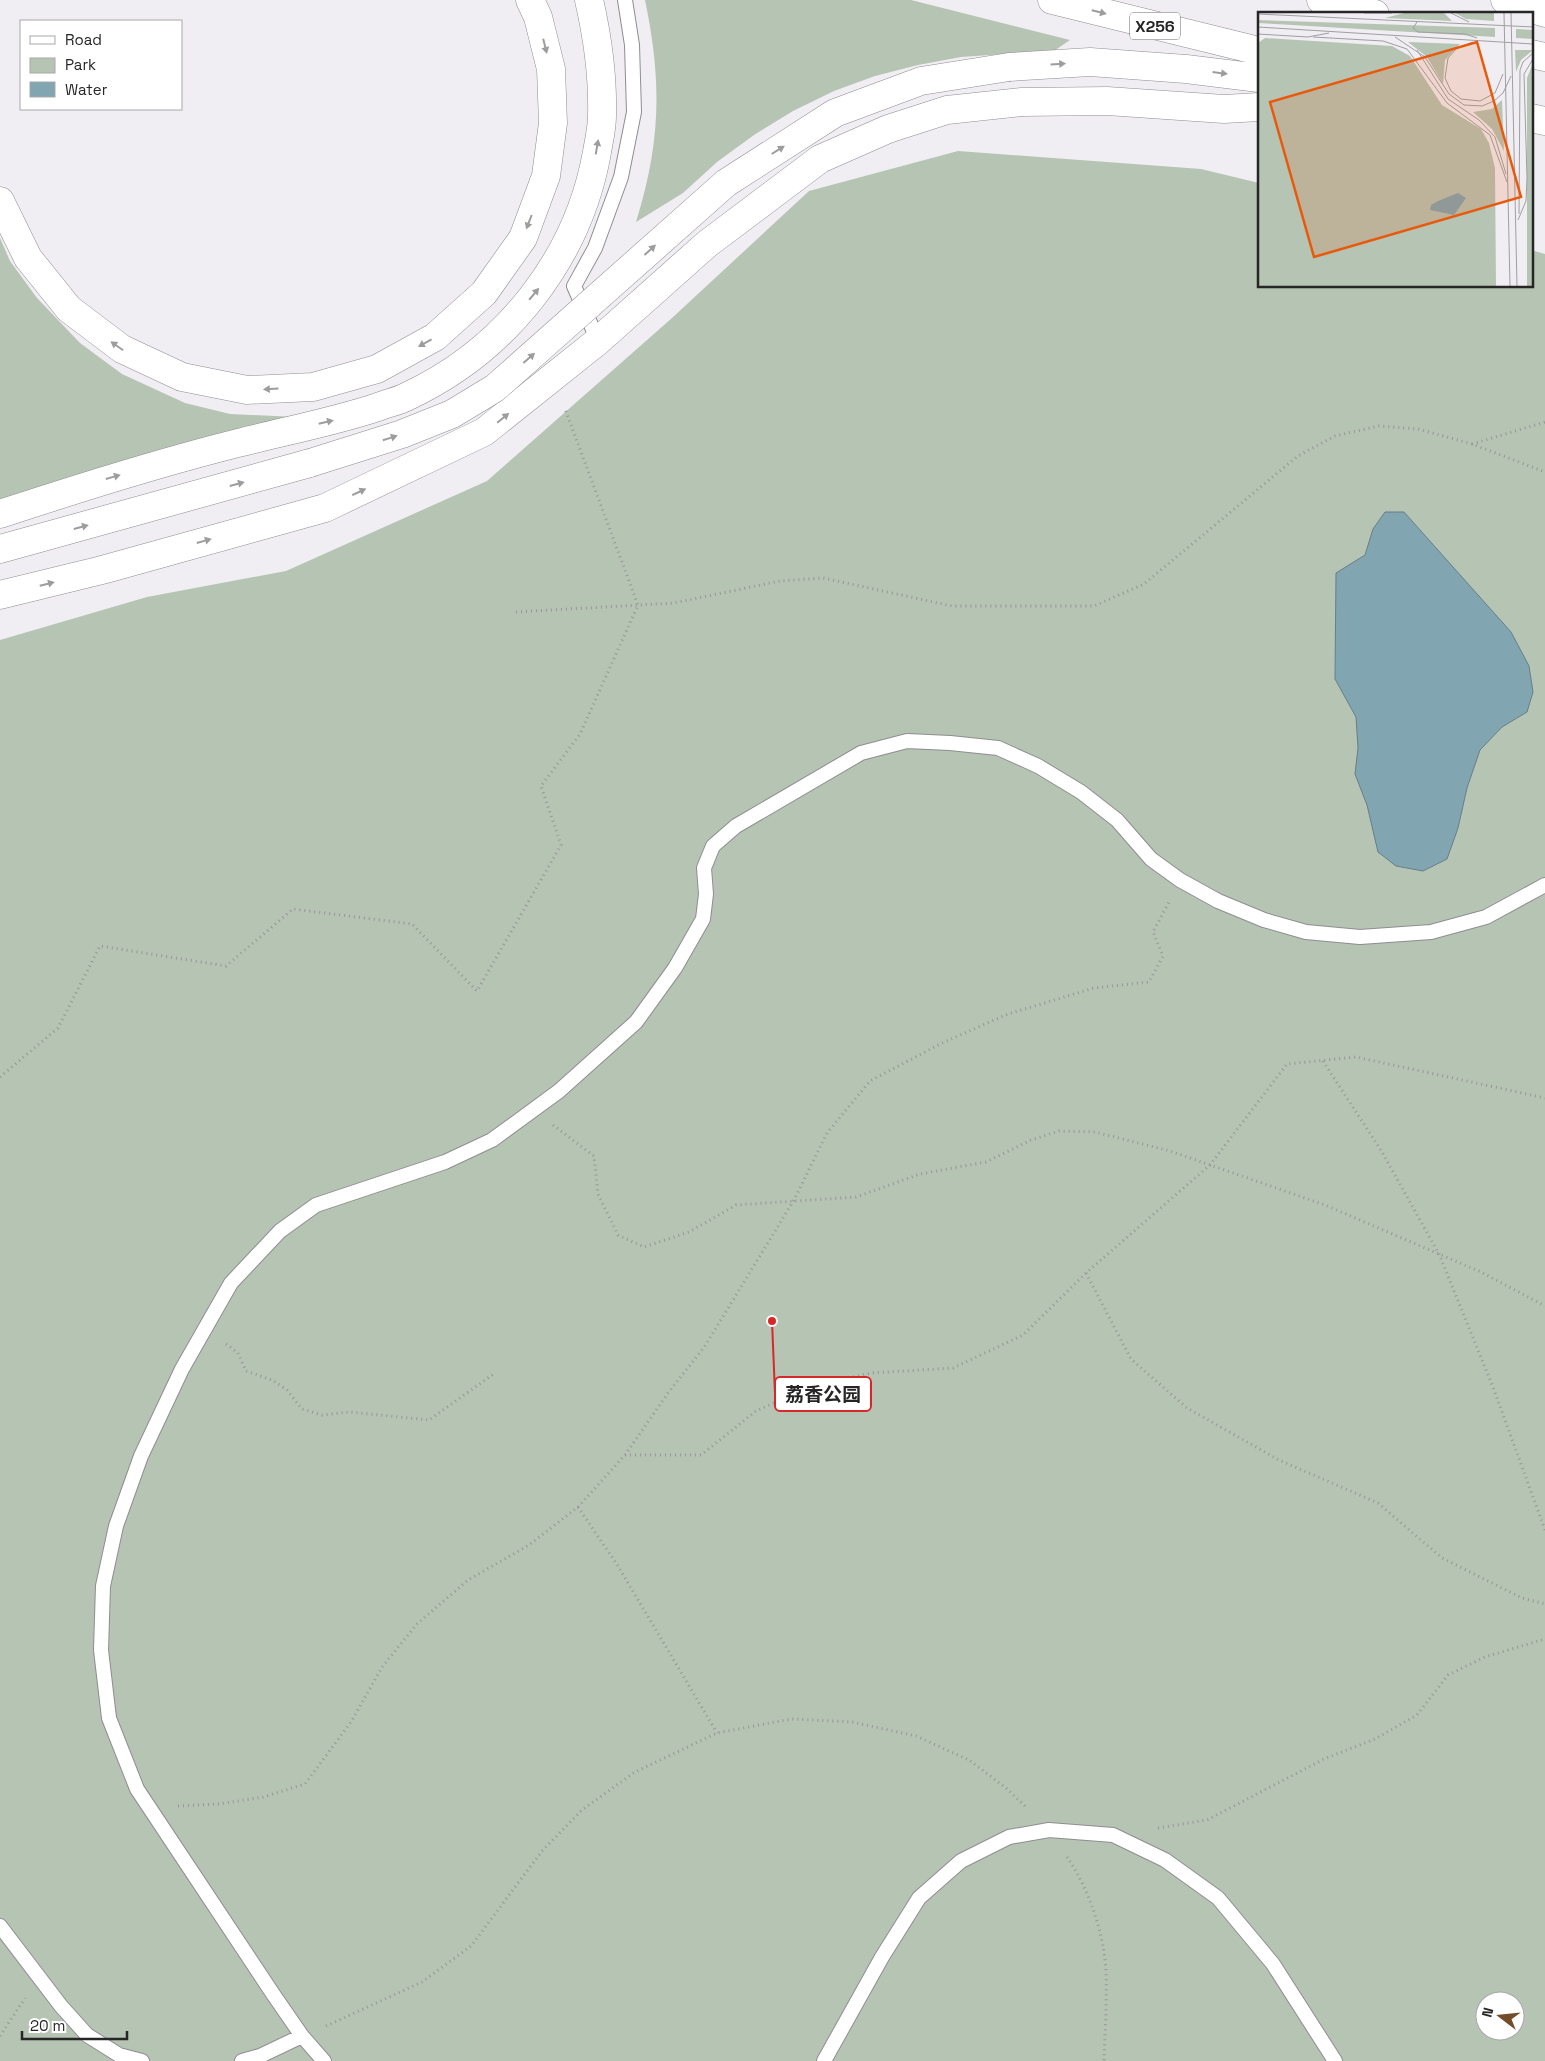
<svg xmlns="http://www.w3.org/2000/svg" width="1545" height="2061" font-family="'Space Grotesk','Noto Sans SC',sans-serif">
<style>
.green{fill:#b6c4b3;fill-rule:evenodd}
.water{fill:#81a5b1;stroke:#667f88}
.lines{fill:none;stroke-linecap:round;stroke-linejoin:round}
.service-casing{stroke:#8f8d91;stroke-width:16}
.minor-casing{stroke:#8f8d91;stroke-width:29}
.primary-casing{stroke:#8f8d91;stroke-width:29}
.path{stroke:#979699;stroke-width:3;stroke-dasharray:1 4;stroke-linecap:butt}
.service{stroke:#fff;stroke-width:14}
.minor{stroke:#fff;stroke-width:28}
.primary{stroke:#fff;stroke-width:28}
.primary-bridge-casing{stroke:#8f8d91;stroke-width:29;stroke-linecap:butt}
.primary-bridge{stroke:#fff;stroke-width:28}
.oneway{fill:#9d9d9e}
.labels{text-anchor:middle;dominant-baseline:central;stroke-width:5;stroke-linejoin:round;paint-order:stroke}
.shield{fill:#fff;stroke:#676768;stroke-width:1}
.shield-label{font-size:16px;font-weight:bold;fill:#262627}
.inset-road{fill:none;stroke:#9f9ea1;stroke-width:1}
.view{fill:#e8590c;fill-opacity:0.15;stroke:#e8590c;stroke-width:2.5}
.inset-edge{fill:none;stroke:#262627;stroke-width:2.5}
.leader{fill:none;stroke:#d62828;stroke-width:2}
.callout-dot{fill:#d62828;stroke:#fff;stroke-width:2}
.callout{fill:#fff;stroke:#d62828;stroke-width:2}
.callout-label{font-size:19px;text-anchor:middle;font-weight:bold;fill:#262627}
</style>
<rect width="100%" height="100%" fill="#f0eef3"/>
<!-- green -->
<path class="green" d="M645 0H911L1070 40 1048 55 1004 54 961 57 918 65 875 76 834 91 793 111 754 135 717 162 683 193 636 222C661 141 662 82 645 0Z
M958 151 1201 169 1259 183V286H1531V250L1545 254V2061H0V640L147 597 286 571 487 481 672 318 809 191ZM1485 2001H1515V2031H1485Z
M0 238 10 261 37 298 80 343 122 374 185 403 230 414 296 417 0 499Z"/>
<!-- water -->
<path class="water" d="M1385 512H1404L1511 632 1529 666 1533 692 1527 712 1502 727 1480 750 1467 788 1458 828 1447 859 1423 871 1396 866 1378 852 1367 805 1355 774 1358 748 1356 717 1335 679 1336 573 1365 555 1373 529Z"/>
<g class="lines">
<defs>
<path id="service" d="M598 341 574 286 595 248 621 177 634 112 632 45 625 0
M0 1926 61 2006 87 2035 119 2055 142 2061
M242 2061 260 2056 302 2036
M324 2061 302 2036 273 1994 137 1789 109 1718 101 1650 103 1586 116 1526 141 1456 182 1369 231 1283 280 1231 316 1205 445 1162 492 1140 559 1091 636 1022 675 968 703 919 706 894 704 868 713 846 736 826 861 753 907 741 950 743 998 748 1038 766 1081 792 1117 820 1151 859 1180 880 1218 901 1264 920 1306 932 1360 937 1431 932 1486 917 1545 885
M824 2061 882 1957 919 1898 961 1861 1009 1837 1049 1830 1113 1835 1165 1860 1218 1898 1273 1964 1335 2061"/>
<path id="minor" d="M0 595 102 570 325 508 484 432 598 341 707 244 820 159 888 129 947 110 1022 102 1107 101 1224 109 1259 107"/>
<path id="primary" d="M1052 0 1259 51
M1321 0 1375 14
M1505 0 1545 13
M1531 54 1545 57
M1009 67 1090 62 1186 69 1259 78
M1531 118 1545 121
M0 201 28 258 69 309 122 349 182 377 247 390 313 387 377 369 435 337 484 293 523 238 546 176 553 123 551 69 538 17 530 0
M0 514C79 488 158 463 238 443 285 431 333 422 378 407 388 403 399 401 408 396 506 350 578 259 597 152 599 140 602 128 602 116 603 77 598 39 589 0
M0 549 310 463"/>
</defs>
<!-- service casing -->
<use href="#service" class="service-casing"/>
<!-- minor casing -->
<use href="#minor" class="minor-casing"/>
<!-- primary casing -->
<use href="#primary" class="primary-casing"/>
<!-- path -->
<path class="path" d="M1472 444 1545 422
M516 612 674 603 780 581 823 578 952 606H1094L1144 584 1298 456 1335 436 1379 426 1418 429 1472 444 1545 472
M1323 1061 1382 1152 1439 1254 1493 1387 1545 1530
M0 1077 58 1028 100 946 226 966 293 909 412 924 477 991 561 845 541 786 580 734 638 605 565 409
M553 1125 594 1156 598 1194 618 1235 644 1247 689 1232 736 1205 856 1197 920 1174 986 1162 1031 1140 1059 1131 1095 1132 1170 1151 1325 1205 1481 1272 1545 1306
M1086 1273 1131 1359 1187 1408 1279 1460 1378 1503 1442 1558 1522 1598 1545 1604
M226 1344 238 1353 246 1371 272 1380 287 1390 302 1409 322 1415 350 1412 429 1420 495 1373
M625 1455H701L756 1411 809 1387 871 1373 953 1368 1023 1335 1086 1273 1210 1165 1287 1064 1356 1057 1545 1098
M578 1507 618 1566 717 1733
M178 1806 219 1804 263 1797 305 1784 351 1722 382 1667 417 1624 468 1580 529 1545 578 1507 625 1455 668 1393 705 1346 794 1200 827 1133 870 1081 942 1043 1008 1014 1094 988 1149 982 1163 956 1153 932 1169 902
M1158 1828 1207 1820 1324 1759 1375 1739 1417 1715 1448 1675 1485 1657 1545 1639
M1067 1857C1089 1889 1104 1933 1106 1972 1107 2002 1105 2032 1104 2061
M326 2026 422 1982 471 1946 542 1851 582 1810 635 1772 717 1733 791 1719 852 1722 916 1736 969 1760 1006 1788 1027 1808
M0 2036 25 1998"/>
<!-- service -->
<use href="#service" class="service"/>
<!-- minor -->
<use href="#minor" class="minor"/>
<!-- primary -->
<use href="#primary" class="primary"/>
<defs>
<path id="primary-bridge" d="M310 463 402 434 452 414 495 388 726 183 835 113 921 81 1009 67"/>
</defs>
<!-- primary-bridge casing -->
<use href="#primary-bridge" class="primary-bridge-casing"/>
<!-- primary-bridge -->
<use href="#primary-bridge" class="primary-bridge"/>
</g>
<!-- one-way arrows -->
<defs><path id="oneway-solid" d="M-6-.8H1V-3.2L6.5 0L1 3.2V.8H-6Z" transform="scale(1.25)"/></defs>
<g class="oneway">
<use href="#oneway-solid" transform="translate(1099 12) rotate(14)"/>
<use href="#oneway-solid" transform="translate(545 46) rotate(76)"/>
<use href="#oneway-solid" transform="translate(1058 64) rotate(-3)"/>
<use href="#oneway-solid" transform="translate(1220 73) rotate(7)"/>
<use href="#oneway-solid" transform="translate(597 147) rotate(-80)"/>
<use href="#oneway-solid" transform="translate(778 150) rotate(-32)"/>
<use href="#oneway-solid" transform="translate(529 222) rotate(111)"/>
<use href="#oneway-solid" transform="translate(650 250) rotate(-42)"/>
<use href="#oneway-solid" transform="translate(534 294) rotate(-50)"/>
<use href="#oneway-solid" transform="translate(425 343) rotate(151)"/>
<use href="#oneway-solid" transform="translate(117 346) rotate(-145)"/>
<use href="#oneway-solid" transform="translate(529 358) rotate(-41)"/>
<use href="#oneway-solid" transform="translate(271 389) rotate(177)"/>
<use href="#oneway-solid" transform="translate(503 418) rotate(-39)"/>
<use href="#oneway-solid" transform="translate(326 422) rotate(-13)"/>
<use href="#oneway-solid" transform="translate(390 438) rotate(-17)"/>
<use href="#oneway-solid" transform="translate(113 477) rotate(-16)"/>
<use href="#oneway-solid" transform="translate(237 484) rotate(-15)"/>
<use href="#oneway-solid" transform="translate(359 492) rotate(-25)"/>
<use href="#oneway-solid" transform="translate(81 527) rotate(-15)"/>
<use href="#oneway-solid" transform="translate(204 541) rotate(-16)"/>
<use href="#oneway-solid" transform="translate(47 584) rotate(-14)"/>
</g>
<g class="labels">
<!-- shield labels -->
<rect class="shield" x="1130" y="12.5" width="50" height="27" rx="4"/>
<g class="shield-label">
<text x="1155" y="26">X256</text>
</g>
</g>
<!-- overview -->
<g transform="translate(1258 12)">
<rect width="275" height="275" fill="#f0eef3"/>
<path d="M146 1H186L194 9 127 6ZM197 1H236V9L208 7ZM0 8 237 16V25L17 12 0 11ZM258 17 275 18V27L258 26ZM7 26 134 34 152 44 184 93 223 117 231 131 237 156 238 274H0V31ZM150 30 202 32 187 48 185 72 169 45ZM257 38H275L263 48 258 60ZM275 51V274H269V66ZM244 88 246 139 234 117 215 100 234 97Z" fill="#b6c4b3"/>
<path d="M200 181 208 186 196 203 172 198 173 193 180 189Z" fill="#81a5b1"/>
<path class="inset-road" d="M106 1H134M193 1 211 10M246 1 252 274M253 1 259 274M0 2 275 15M159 10 155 16 160 20 207 22 219 26M0 15 275 32M0 22 50 25 71 21M55 25 125 29 149 37 189 91 232 123 249 170M137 25 167 45 191 82 206 93 224 94 236 89 245 81 253 64M215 30 199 36 190 46 187 66 193 79 203 87 222 89 237 81 245 62M159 38 190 87 221 108 237 125 248 162M261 202 262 58 265 50 275 41M260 208 268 189 269 166 266 62 275 47"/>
<path class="view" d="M219 30 263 185 56 245 12 90Z"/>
<rect width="275" height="275" class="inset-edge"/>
</g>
<!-- callouts -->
<path class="leader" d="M772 1321L775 1394"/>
<circle class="callout-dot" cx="772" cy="1321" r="5"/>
<rect class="callout" x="775" y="1377" width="96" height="34" rx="5"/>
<g class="callout-label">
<text x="823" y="1401">荔香公园</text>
</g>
<!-- legend -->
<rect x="20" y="20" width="162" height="90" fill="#ffffff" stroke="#a8a8a9"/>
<rect x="30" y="36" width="25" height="8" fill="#ffffff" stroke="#a8a8a9"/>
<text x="65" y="45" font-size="15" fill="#262627">Road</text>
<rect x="30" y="58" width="25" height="15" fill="#b6c4b3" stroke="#a8a8a9"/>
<text x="65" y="70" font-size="15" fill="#262627">Park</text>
<rect x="30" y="82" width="25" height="15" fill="#81a5b1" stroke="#a8a8a9"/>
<text x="65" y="95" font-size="15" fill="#262627">Water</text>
<!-- north arrow -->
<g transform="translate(1500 2016) rotate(286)"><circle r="24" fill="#ffffff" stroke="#a8a8a9"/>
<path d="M0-4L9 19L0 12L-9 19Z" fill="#734d29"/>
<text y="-8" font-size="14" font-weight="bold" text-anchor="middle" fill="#262627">N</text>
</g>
<!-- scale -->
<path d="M22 2031v8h105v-8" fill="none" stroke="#262627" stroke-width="2.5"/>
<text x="30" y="2031" font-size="15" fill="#262627" stroke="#ffffff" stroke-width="4" paint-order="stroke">20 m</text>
</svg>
